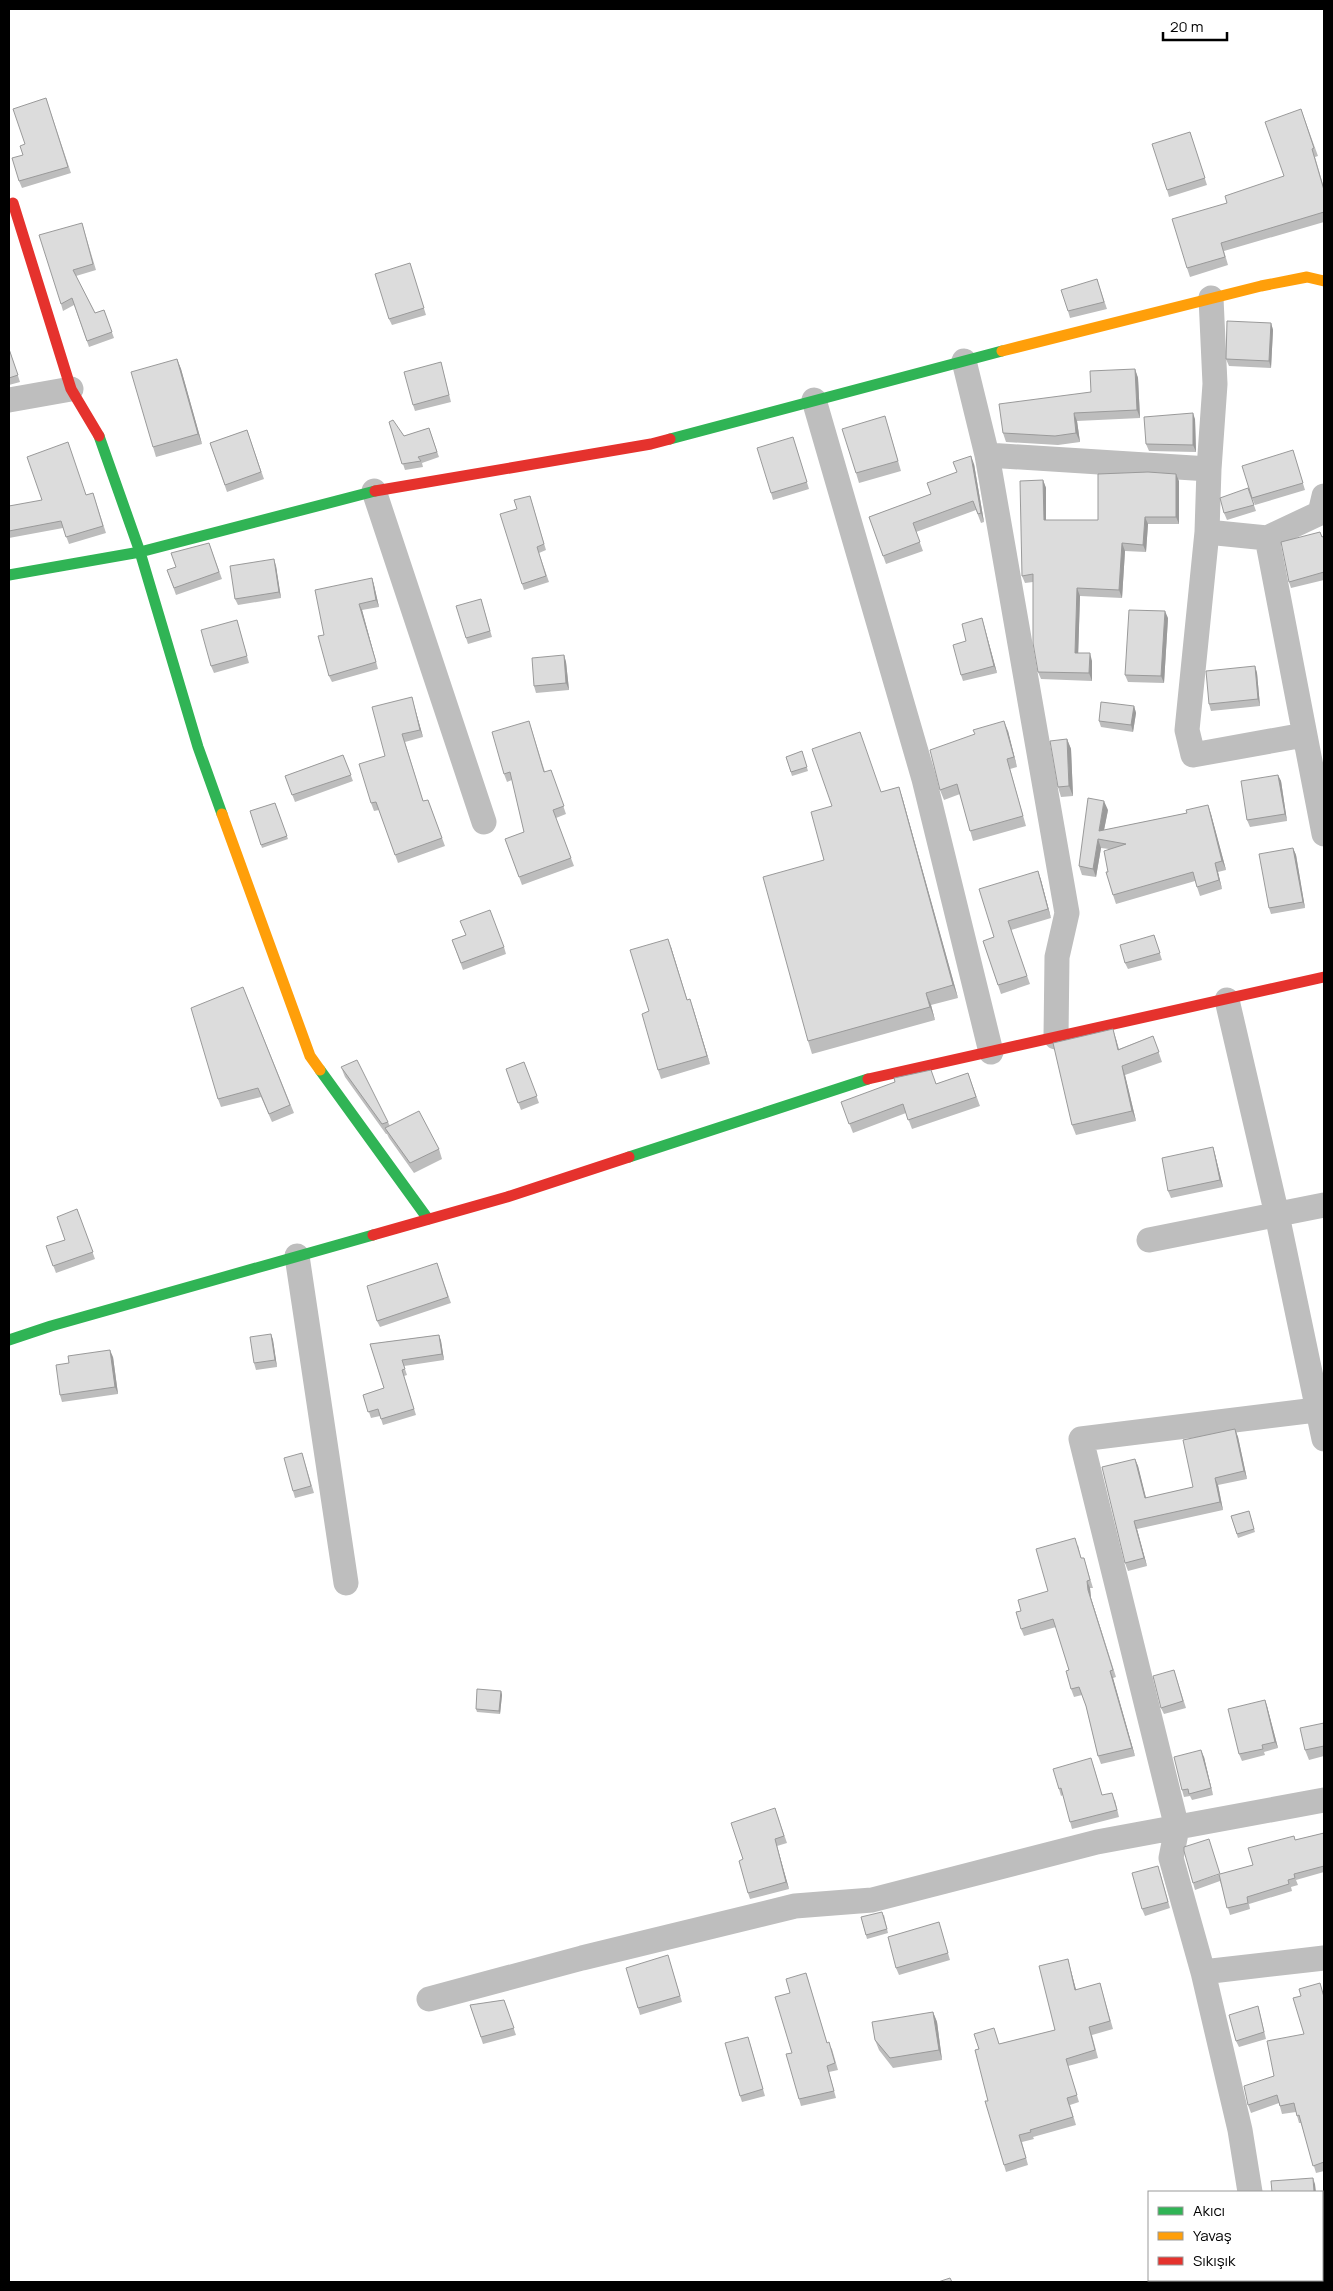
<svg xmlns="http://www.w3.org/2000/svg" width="1333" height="2291" font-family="Manrope,sans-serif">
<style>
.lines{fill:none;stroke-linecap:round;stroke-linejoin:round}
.street{stroke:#bebebe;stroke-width:25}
.fast{stroke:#30b455;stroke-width:11}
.slow{stroke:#ff9f0a;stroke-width:11}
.jam{stroke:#e5322d;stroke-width:11}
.wall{fill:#bdbdbd}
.shaded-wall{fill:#9a9a9a}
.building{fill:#dcdcdc;stroke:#9a9a9a}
</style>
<rect width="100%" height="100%" fill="#fff"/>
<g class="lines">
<!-- street -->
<path class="street" d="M964 361 987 455 1067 913 1057 957 1056 1037
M9 400 71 389
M814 400 924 779 991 1052
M987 455 1209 469 1207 532 1267 538 1320 513 1324 496
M1209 469 1215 384 1211 298
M374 491 484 822
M1207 532 1187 730 1193 755 1304 735
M1267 538 1324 834
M1227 1000 1277 1215 1324 1439
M1149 1240 1324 1205
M297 1256 346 1583
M1203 1972 1324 1958
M429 1999 582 1958 795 1906 872 1900 1097 1842 1324 1800
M1250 2192 1240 2130 1203 1972 1171 1858 1177 1828 1081 1439 1324 1409
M1262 2280 1263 2282"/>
<!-- fast -->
<path class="fast" d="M99 436 140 552 198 747 222 814
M670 439 1002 351
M9 575 140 552 375 491
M320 1070 428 1219
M629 1157 868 1079
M9 1340 51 1326 373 1235"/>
<!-- slow -->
<path class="slow" d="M1002 351 1261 286 1307 277 1324 281
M222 814 310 1056 320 1070"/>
<!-- jam -->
<path class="jam" d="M13 203 71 389 99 436
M375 491 651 444 670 439
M868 1079 1324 977
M373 1235 507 1197 629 1157"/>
</g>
<!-- wall -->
<path class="wall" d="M46 98 71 173 22 188 19 181 23 155 25 144Z
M1301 109 1318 156 1315 157 1324 188V222L1224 251 1228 265 1190 277 1187 268 1227 203 1284 176Z
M1190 132 1207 185 1169 197 1167 190Z
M82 223 96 270 76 276 95 313 104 310 114 338 89 347 74 305 63 311 61 304Z
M412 270 426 315 392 325 389 319Z
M1097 279 1107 309 1070 318 1068 311Z
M1271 323 1273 330 1271 368 1229 366 1226 359Z
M9 348 20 382 9 385Z
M177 359 181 369 202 444 156 457 153 447Z
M441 362 451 402 415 411 413 405Z
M1135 369 1138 378 1140 418 1077 421 1080 442 1058 445 1006 442 1003 433 1091 392Z
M1195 419 1196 452 1149 451 1146 444Z
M389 422 404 436 429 428 439 457 422 463 423 467 405 470Z
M888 426 901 471 859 483 856 473Z
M247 430 264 479 227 492 210 443Z
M793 437 809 489 773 500 771 493Z
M1295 457 1305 490 1255 505 1252 498Z
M974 464 984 522 981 523 976 510 916 532 923 551 886 564 869 517 931 494 957 472Z
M1043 480 1046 488V520H1098L1179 481V524H1148L1146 552 1125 551 1122 598 1080 596 1078 653 1092 661V681L1041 679 1038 672 1033 582 1025 583 1022 576Z
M1248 488 1256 511 1227 520 1224 513Z
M93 493 106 533 69 544 63 528 9 538V506L86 495Z
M530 496 546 550 539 553 549 582 524 590 522 584 517 509Z
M1320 532 1322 537 1324 536V580L1291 588 1289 582Z
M209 543 222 579 176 595 167 570 176 567Z
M276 566 281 598 238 605 235 599Z
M372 578 374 585 379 607 362 610 378 669 332 682 329 676 324 635Z
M481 599 492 637 468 644 466 638Z
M982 618 997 673 963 681 961 675 966 641Z
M1168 618 1164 683 1128 682 1125 675Z
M237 620 249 663 214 673 211 666Z
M564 655 566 662 569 690 536 693 534 686Z
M1255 666 1257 673 1260 706 1211 711 1209 704Z
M412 697 414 705 423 737 405 742 423 801 428 800 445 846 398 863 379 810 374 811 371 803 385 756Z
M1134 706 1136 713 1133 732 1101 727 1099 721Z
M529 721 545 772 551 770 566 814 556 818 574 866 522 885 505 839 524 832 512 780 507 782 504 774Z
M1008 731 1017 767 1010 769 1026 826 973 841 960 794 944 800 940 790Z
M1067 739 1071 749 1073 796 1061 797 1058 787Z
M802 751 808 771 792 776 786 757Z
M343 755 353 781 295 802 285 776Z
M1278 775 1281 781 1287 821 1250 827 1247 820Z
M899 787 903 800 958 998 931 1005 935 1020 812 1054 808 1041 824 860 881 792Z
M275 803 288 839 262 848 250 811Z
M1208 805 1211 814 1226 870 1218 872 1222 889 1200 896 1195 881 1116 904 1113 895 1109 849 1101 848 1096 877 1082 875 1079 866 1108 810 1104 830 1187 813Z
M1293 848 1296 855 1305 908 1271 914 1269 908Z
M1038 871 1041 880 1051 918 1011 930 1030 984 1001 994 983 941 994 937Z
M466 935 504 947 506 954 463 970 452 940Z
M1154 935 1162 960 1128 969 1125 963Z
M671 947 687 1000 693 1008 710 1064 661 1079 658 1070 649 1011Z
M243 987 294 1113 272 1122 261 1097 221 1107 218 1099Z
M1153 1036 1162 1062 1125 1075 1136 1121 1076 1135 1072 1125 1116 1039 1119 1049Z
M524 1062 539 1103 521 1110 506 1069Z
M341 1067 388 1122 390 1126 439 1149 442 1159 414 1173 389 1138 387 1134H386L345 1077Z
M968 1073 980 1106 912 1129 906 1113 853 1133 841 1102 936 1084Z
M1213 1147 1215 1154 1223 1187 1171 1198 1168 1191Z
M77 1209 95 1259 56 1273 46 1246 65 1240Z
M437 1263 451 1303 380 1327 377 1321Z
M271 1334 273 1340 277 1367 256 1370 254 1363Z
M439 1335 441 1341 444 1360 404 1366 407 1375 404 1376 416 1415 383 1425 380 1416 371 1418 363 1395 384 1388 370 1344Z
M113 1357 118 1394 62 1402 60 1395 69 1363Z
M1235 1429 1238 1437 1247 1479 1218 1485 1223 1510 1137 1529 1147 1566 1128 1571 1125 1563 1135 1459 1138 1466 1146 1498 1193 1487Z
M302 1453 314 1493 295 1498 293 1491Z
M1249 1511 1255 1532 1238 1538 1231 1516Z
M1078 1545 1081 1558H1084L1093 1588H1090L1091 1598 1116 1677 1113 1678 1135 1756 1101 1764 1098 1756 1086 1706 1082 1695 1074 1697 1071 1689 1069 1670 1056 1627 1024 1636 1021 1629V1611L1048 1591Z
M1174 1670 1186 1708 1164 1714 1161 1708Z
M501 1691 502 1695 500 1714 477 1712 476 1709Z
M1265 1700 1267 1706 1278 1748 1264 1752 1265 1755 1242 1761 1239 1754Z
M1324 1723V1756L1309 1760 1305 1750Z
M1204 1757 1213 1795 1192 1800 1190 1796 1184 1797 1182 1790Z
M1093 1764 1102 1795 1115 1800 1119 1817 1072 1829 1063 1795 1061 1796 1059 1789Z
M775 1808 787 1843 777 1846 789 1889 750 1899 748 1893 743 1859Z
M1324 1833V1872L1296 1880 1298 1885 1291 1887 1292 1891 1249 1904 1250 1909 1230 1915 1220 1881 1195 1890 1193 1883 1221 1874 1253 1865 1295 1840Z
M1160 1872 1170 1908 1145 1916 1142 1909Z
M884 1915 888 1933 867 1939 861 1917Z
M941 1929 950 1960 899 1975 896 1968Z
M1068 1959 1070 1967 1076 1990 1100 1983 1113 2029 1092 2035 1098 2058 1068 2066 1079 2102 1070 2105 1076 2125 1033 2137 1034 2139 1022 2142 1028 2165 1006 2172 1004 2165 999 2044 1055 2030Z
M670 1962 682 2002 640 2015 638 2008Z
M806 1973 827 2043 832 2049 838 2070 829 2072 836 2098 801 2106 799 2099 790 1993Z
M1324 1996V2171L1316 2173 1301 2123H1299L1296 2112 1282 2114 1279 2103 1251 2113 1248 2105 1274 2076 1304 2034Z
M504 2000 516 2035 483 2044 470 2005Z
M1258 2006 1260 2013 1266 2039 1239 2047 1236 2041Z
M933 2012 937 2022 942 2060 893 2068 879 2050 875 2040Z
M750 2043 765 2096 742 2102 740 2096Z
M1324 2221V2261L1322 2262V2222Z"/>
<!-- shaded-wall -->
<path class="shaded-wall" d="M1271 323 1273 330 1271 368 1269 361Z
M177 359 181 369 202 444 198 434Z
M1135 369 1138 378 1140 418 1137 410Z
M1074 413 1077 421 1080 442 1076 433Z
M1193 413 1195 419 1196 452 1193 445Z
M971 456 974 464 984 522 981 513Z
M1176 474 1179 481V524L1176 517Z
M1043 480 1046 488V527L1044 520Z
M1145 517 1148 524 1146 552 1143 545Z
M1122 543 1125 551 1122 598 1119 590Z
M274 559 276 566 281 598 279 592Z
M372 578 374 585 379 607 376 600Z
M1077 588 1080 596 1078 660 1075 653Z
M359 604 362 610 378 669 376 662Z
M1165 611 1168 618 1164 683 1161 676Z
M982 618 984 625 997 673 994 666Z
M1090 653 1092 661V681L1089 673Z
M564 655 566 662 569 690 566 683Z
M1255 666 1257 673 1260 706 1258 699Z
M412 697 414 705 423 737 420 730Z
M1134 706 1136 713 1133 732 1131 725Z
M1004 721 1008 731 1017 767 1014 757Z
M1067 739 1071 749 1073 796 1069 786Z
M1278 775 1281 781 1287 821 1285 814Z
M899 787 903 800 958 998 953 985Z
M1104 801 1108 810 1102 840 1099 831Z
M1208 805 1211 814 1226 870 1222 861Z
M1098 839 1101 848 1096 877 1093 869Z
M1293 848 1296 855 1305 908 1303 902Z
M1215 863 1218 872 1222 889 1219 880Z
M1038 871 1041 880 1051 918 1048 909Z
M668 939 671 947 690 1009 687 1000Z
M926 993 931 1005 935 1020 930 1007Z
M690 999 693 1008 710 1064 707 1056Z
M1113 1029 1116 1039 1121 1059 1118 1050Z
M1122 1066 1125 1075 1136 1121 1132 1111Z
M1213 1147 1215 1154 1223 1187 1220 1180Z
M271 1334 273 1340 277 1367 275 1360Z
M439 1335 441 1341 444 1360 442 1354Z
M110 1350 113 1357 118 1394 115 1387Z
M1235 1429 1238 1437 1247 1479 1244 1471Z
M1135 1459 1138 1466 1148 1506 1145 1498Z
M1215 1478 1218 1485 1223 1510 1220 1502Z
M1134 1521 1137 1529 1147 1566 1144 1558Z
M1087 1581 1090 1588 1091 1598 1116 1677 1088 1590Z
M1110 1671 1113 1678 1135 1756 1132 1748Z
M501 1691 502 1695 500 1714 499 1711Z
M1265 1700 1267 1706 1278 1748 1275 1742Z
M1201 1750 1204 1757 1213 1795 1211 1788Z
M775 1839 777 1846 789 1889 786 1882Z
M1068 1959 1070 1967 1078 1997 1075 1990Z
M933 2012 937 2022 942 2060 939 2050Z
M1313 2178 1315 2184 1316 2192H1314Z"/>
<!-- building -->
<path class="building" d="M46 98 68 167 19 181 12 158 23 155 20 146 25 144 13 109Z
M1301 109 1314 148 1312 149 1324 190V212L1221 243 1225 257 1187 268 1172 219 1227 203 1225 196 1284 176 1265 122Z
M1190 132 1205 178 1167 190 1152 144Z
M82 223 93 264 73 270 95 313 104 310 112 332 87 341 72 298 61 304 39 235Z
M410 263 424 308 389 319 375 274Z
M1097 279 1104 302 1068 311 1061 290Z
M1227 321 1271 323 1269 361 1226 359Z
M9 349 18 375 9 378Z
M177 359 198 434 153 447 131 372Z
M441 362 449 395 413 405 404 372Z
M1135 369 1137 410 1074 413 1076 433 1055 436 1003 433 999 404 1091 392 1090 371Z
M1193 413V445L1146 444 1144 417Z
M885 416 898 461 856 473 842 429Z
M393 420 404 436 429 428 437 452 418 457 421 461 402 464 389 422Z
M247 430 261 472 225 485 210 443Z
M793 437 807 482 771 493 757 448Z
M68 442 86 495 93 493 103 526 66 537 61 521 9 531V506L42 500 27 457Z
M1293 450 1303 483 1252 498 1242 466Z
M971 456 981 513 978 514 973 501 913 523 920 542 883 556 869 517 931 494 927 483 957 472 953 462Z
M1148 472 1176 474V517H1145L1143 545 1122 543 1119 590 1077 588 1075 653H1090L1089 673 1038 672 1033 643V574L1022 576 1020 481 1043 480 1044 520H1098V474Z
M1248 488 1254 505 1224 513 1220 498Z
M530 496 544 544 537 547 546 576 522 584 500 514 517 509 514 500Z
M1320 532 1322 537 1324 536V572L1289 582 1281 542Z
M209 543 219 572 174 588 167 570 176 567 171 553Z
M274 559 279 592 235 599 230 566Z
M372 578 376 600 359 604 376 662 329 676 318 636 324 635 315 590Z
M481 599 490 631 466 638 456 606Z
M1129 610 1165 611 1161 676 1125 675Z
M982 618 994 666 961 675 953 645 966 641 962 624Z
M237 620 247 656 211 666 201 630Z
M564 655 566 683 534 686 532 658Z
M1255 666 1258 699 1209 704 1206 671Z
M412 697 420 730 402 734 423 801 428 800 442 838 395 855 376 802 371 803 359 764 385 756 372 707Z
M1101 702 1134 706 1131 725 1099 721Z
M529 721 544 772 551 770 564 806 553 810 571 858 519 877 505 839 524 832 510 772 504 774 492 732Z
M1004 721 1014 757 1007 759 1023 816 970 831 957 784 940 790 930 750 975 734 973 730Z
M860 732 881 792 899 787 953 985 926 993 930 1007 808 1041 763 877 824 860 811 812 832 806 812 749Z
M1067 739 1069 786 1058 787 1050 741Z
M802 751 807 767 791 772 786 757Z
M343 755 351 775 292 795 285 776Z
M1278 775 1285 814 1247 820 1241 781Z
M1088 798 1104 801 1099 831 1187 813 1186 810 1208 805 1222 861 1215 863 1219 880 1197 887 1193 872 1113 895 1106 872H1108L1104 851 1126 844 1098 839 1093 869 1079 866Z
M275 803 287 836 261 845 250 811Z
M1293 848 1303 902 1269 908 1259 854Z
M1038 871 1048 909 1008 921 1027 976 998 985 983 941 994 937 979 889Z
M490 910 504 947 461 963 452 940 466 935 460 921Z
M1154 935 1160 953 1125 963 1120 945Z
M668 939 687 1000 690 999 707 1056 658 1070 642 1014 649 1011 630 950Z
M243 987 290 1105 269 1114 258 1088 218 1099 191 1008Z
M1113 1029 1118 1050 1153 1036 1159 1052 1122 1066 1132 1111 1072 1125 1053 1043Z
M357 1060 388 1122 382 1124 341 1067Z
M524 1062 537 1096 518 1103 506 1069Z
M931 1070 936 1084 968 1073 976 1097 908 1120 903 1104 849 1124 841 1102 895 1082 894 1078Z
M419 1111 439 1149 410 1163 385 1128Z
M1213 1147 1220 1180 1168 1191 1162 1158Z
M77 1209 93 1252 53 1266 46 1246 65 1240 57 1217Z
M437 1263 448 1297 377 1321 367 1286Z
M271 1334 275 1360 254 1363 250 1337Z
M439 1335 442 1354 402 1360 405 1369 402 1370 414 1409 381 1419 378 1409 368 1412 363 1395 384 1388 370 1344Z
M110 1350 115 1387 60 1395 56 1365 69 1363 68 1356Z
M1235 1429 1244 1471 1215 1478 1220 1502 1134 1521 1144 1558 1125 1563 1102 1467 1135 1459 1145 1498 1193 1487 1183 1440Z
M302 1453 311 1486 293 1491 284 1458Z
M1249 1511 1254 1529 1237 1534 1231 1516Z
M1075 1538 1081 1558H1084L1090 1580 1087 1581 1088 1590 1113 1670 1110 1671 1132 1748 1098 1756 1086 1706 1079 1687 1071 1689 1066 1671 1069 1670 1053 1619 1021 1629 1016 1612 1021 1611 1018 1600 1048 1591 1036 1549Z
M1174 1670 1183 1701 1161 1708 1153 1676Z
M477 1689 501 1691 499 1711 476 1709Z
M1265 1700 1275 1742 1262 1745 1263 1749 1239 1754 1228 1709Z
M1324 1723V1746L1305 1750 1300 1728Z
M1201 1750 1211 1788 1189 1794 1188 1789 1182 1790 1174 1757Z
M1091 1758 1102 1795 1112 1793 1117 1810 1070 1822 1061 1788 1059 1789 1053 1769Z
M775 1808 784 1836 775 1839 786 1882 748 1893 739 1861 743 1859 731 1823Z
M1324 1833V1866L1294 1874 1295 1878 1288 1880 1289 1884 1247 1897 1248 1903 1227 1908 1219 1874 1193 1883 1184 1851V1847L1209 1839 1220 1874 1253 1865 1248 1848 1294 1836 1295 1840Z
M1158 1866 1168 1902 1142 1909 1132 1873Z
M882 1912 887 1929 866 1935 861 1917Z
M939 1922 948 1953 896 1968 888 1937Z
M668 1955 680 1996 638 2008 626 1968Z
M1068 1959 1075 1990 1100 1983 1110 2021 1089 2027 1095 2050 1066 2059 1077 2095 1067 2098 1073 2117 1030 2130 1031 2132 1019 2135 1026 2158 1004 2165 985 2101H988L975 2050 979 2049 974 2034 994 2028 999 2044 1055 2030 1039 1966Z
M806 1973 827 2043 829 2042 835 2063 827 2066 834 2091 799 2099 786 2054 792 2053 775 1997 790 1993 786 1979Z
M1320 1983 1324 1997V2162L1313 2166 1299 2115 1297 2116 1294 2103 1280 2106 1277 2095 1248 2105 1244 2086 1274 2076 1267 2041 1304 2034 1293 1998 1301 1996 1299 1989Z
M504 2000 514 2028 481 2037 470 2005Z
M1258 2006 1264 2032 1236 2041 1229 2015Z
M933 2012 939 2050 890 2058 875 2040 872 2022Z
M748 2037 763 2089 740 2096 725 2043Z
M1313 2178 1314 2192H1272L1271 2181Z
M1324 2221V2253L1322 2254V2222Z
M950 2278 952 2282H938Z"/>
<!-- border -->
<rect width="1333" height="2291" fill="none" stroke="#000000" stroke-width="20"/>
<!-- legend -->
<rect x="1148" y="2191" width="175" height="90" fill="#ffffff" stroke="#999999"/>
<rect x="1158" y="2207" width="25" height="8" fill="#30b455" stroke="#999999"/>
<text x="1193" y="2216" font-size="15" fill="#000000">Akıcı</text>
<rect x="1158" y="2232" width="25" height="8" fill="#ff9f0a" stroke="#999999"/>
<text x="1193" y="2241" font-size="15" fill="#000000">Yavaş</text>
<rect x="1158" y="2257" width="25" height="8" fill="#e5322d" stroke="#999999"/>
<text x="1193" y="2266" font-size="15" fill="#000000">Sıkışık</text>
<!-- scale -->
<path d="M1163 32v8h64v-8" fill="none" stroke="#000000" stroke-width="2.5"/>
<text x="1170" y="32" font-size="15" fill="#000000" stroke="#ffffff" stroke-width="4" paint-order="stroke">20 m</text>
</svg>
